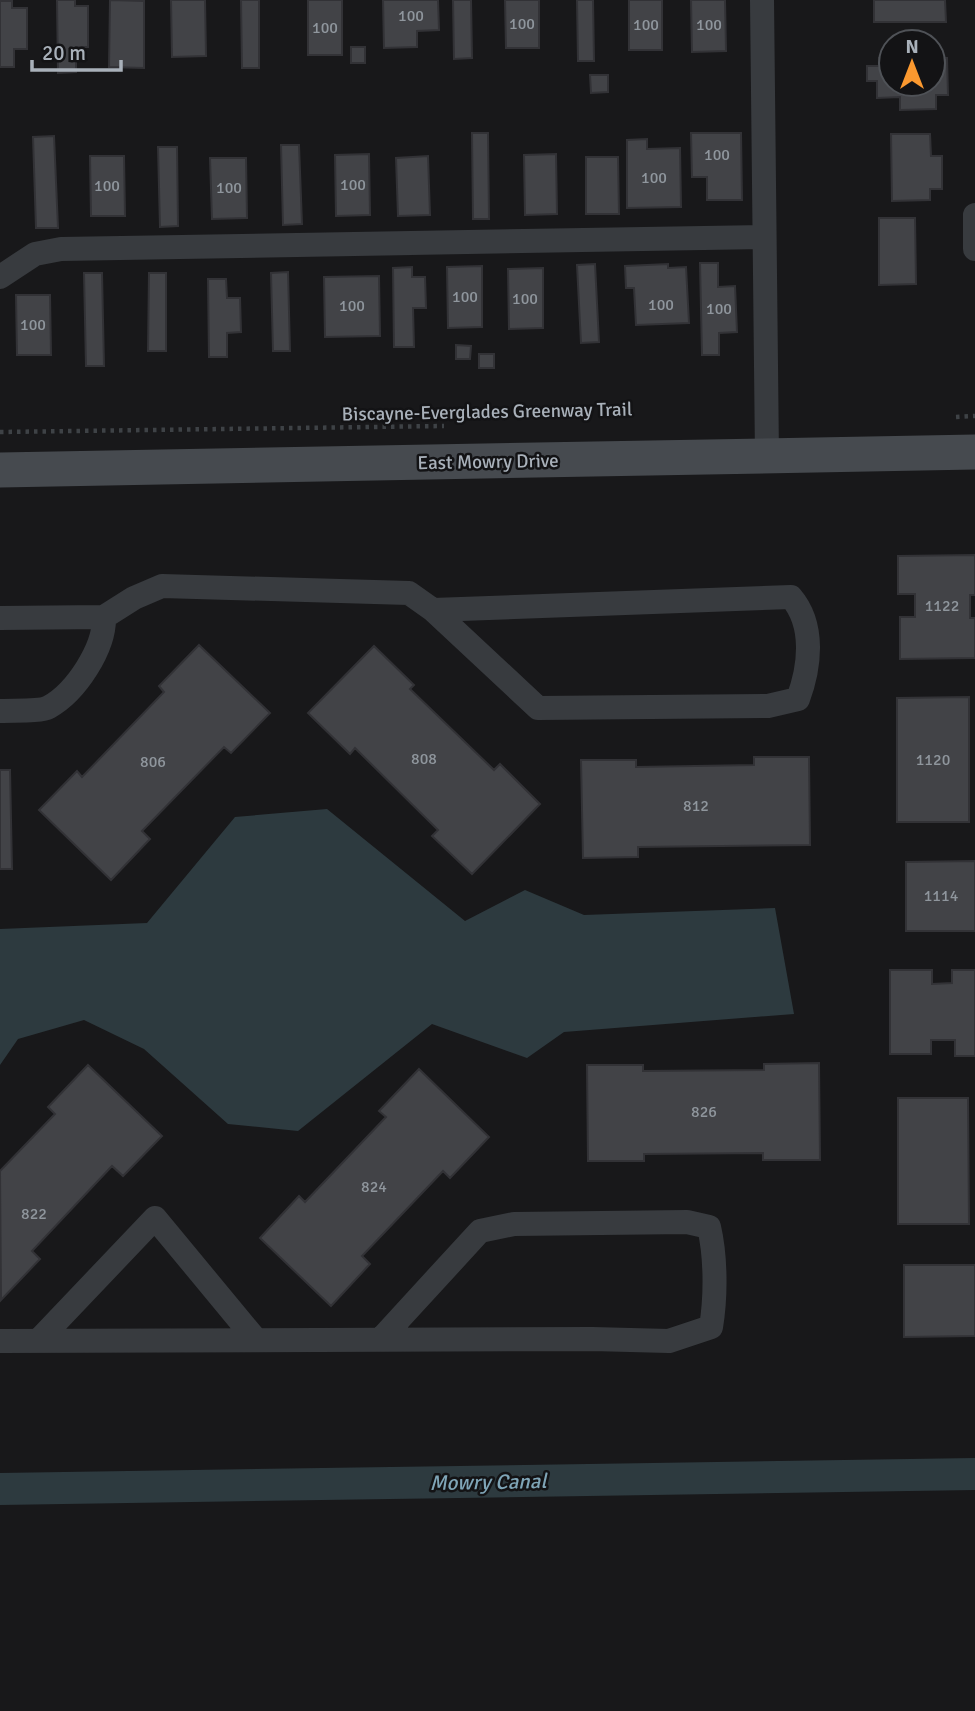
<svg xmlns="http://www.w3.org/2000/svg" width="975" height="1711" font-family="Signika,sans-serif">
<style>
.water{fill:#2d3a3f}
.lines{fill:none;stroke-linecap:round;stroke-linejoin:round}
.canal{stroke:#2d3a3f;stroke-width:32}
.building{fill:#424347;stroke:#323236;stroke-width:2}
.path{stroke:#3e4246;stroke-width:4.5;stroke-dasharray:3.5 5;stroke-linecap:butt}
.street{stroke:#383b3f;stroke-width:24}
.secondary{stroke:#464a4f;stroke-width:35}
.labels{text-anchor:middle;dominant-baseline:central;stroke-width:5;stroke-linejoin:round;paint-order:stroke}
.number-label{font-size:16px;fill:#8f969d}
.street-label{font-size:19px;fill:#a9b1ba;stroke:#131315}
.water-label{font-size:21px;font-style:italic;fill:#7fa5b7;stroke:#131315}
</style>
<rect width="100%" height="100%" fill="#18181a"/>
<!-- water -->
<path class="water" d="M327 809 465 921 525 890 584 915 775 908 794 1014 564 1032 527 1058 432 1024 298 1131 228 1124 144 1049 84 1020 18 1039 0 1065V929L147 923 235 817Z"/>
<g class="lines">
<!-- canal -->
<path class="canal" d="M0 1489 975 1474"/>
</g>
<!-- building -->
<path class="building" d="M57 0H75V6H88V47H76V72L58 73Z
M110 0 144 1V68L109 67Z
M171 0H205L206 56 172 57Z
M241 0H259V68H242Z
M308 0H342V55H308Z
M383 0H438L439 30 417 31V47L384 48Z
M453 0H471L472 58 454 59Z
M505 0H539V48H506Z
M577 0H593L594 61H578Z
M629 0H662V50H629Z
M691 0H725L726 51 692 52Z
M874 0H945L946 22H874Z
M0 1H12V8H27V49H14V67H0Z
M351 47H365V63H351Z
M879 58H891V84H933V58H947L948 95H936V109L900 110V97L877 98V81H867V66H879Z
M590 75H608V92L591 93Z
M472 133H488L489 219H473Z
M691 133H741L742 200H707V177H692Z
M891 134H930L931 156H942V189H930V200L892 201Z
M54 136 58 228H36L33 137Z
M647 139V149L680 148 681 207 627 208V140Z
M281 145H299L302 224 283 225Z
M158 147H177L178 226 160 227Z
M369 154 370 215 336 216 335 155Z
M556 154 557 214 525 215 524 155Z
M90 156H124L125 216H91Z
M428 156 430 215 398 216 396 158Z
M586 157H618L619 214H586Z
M210 158H246L247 218 212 219Z
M879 218H915L916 284 879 285Z
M700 263H718V287L735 286 737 332 719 333V355H702Z
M595 264 599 342 581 343 577 265Z
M668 264V268L686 267 689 323 636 325 634 288H626L625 266Z
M482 266V327L448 328 447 267Z
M412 267V277H425L426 308H413L414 347H394L393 268Z
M543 268V328L509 329 508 269Z
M288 272 290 351H273L271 273Z
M84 273H102L104 366H86Z
M149 273H166V351H148Z
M379 276 380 336 325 337 324 277Z
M208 279H226L227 298H240L241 332 227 333V357H209Z
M16 295H50L51 355H17Z
M456 345 471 346 470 359H456Z
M479 354H494V368H479Z
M975 555V595H970V618H975V658L900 659V617H915V594H898V556Z
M199 645 270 713 231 753 224 747 142 831 150 839 111 880 39 810 77 771 82 777 164 692 159 686Z
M374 646 414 685 410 689 494 770 500 764 540 804 472 874 432 836 438 830 355 748 350 754 308 713Z
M969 697V822H897V698Z
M754 757H809L810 845 638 847V857L583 858 581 760H636V767L754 765Z
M0 770H10L12 869H0Z
M975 861V931H906V862Z
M890 970H932V984L952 983V970H975V1056H955V1040H931V1054H890Z
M819 1063 820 1160H763V1153L644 1154V1161H588L587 1065H643V1071L764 1070V1064Z
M88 1065 162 1136 123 1176 112 1166 32 1251 40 1259 1 1300 0 1171 55 1114 48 1107Z
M419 1069 489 1137 450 1178 443 1171 362 1256 370 1264 331 1306 260 1238 299 1196 305 1202 386 1117 379 1111Z
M898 1098H968L969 1224H898Z
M904 1265H975V1336L904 1337Z"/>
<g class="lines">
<!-- path -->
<path class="path" d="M956 417 975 416
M0 432 444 426"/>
<!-- street -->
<path class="street" d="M762 0 767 457
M975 215V249
M0 277 35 254 61 249 764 237
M0 618 104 617 134 598 162 586 409 593 433 610 538 708 768 706 798 699C810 667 815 625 791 597L433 610
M0 711C12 710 40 712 49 707 76 692 105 648 104 617
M0 1341 592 1339 669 1341 711 1327C716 1297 716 1257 709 1227L687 1222 514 1224 480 1231 380 1340
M38 1341 155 1218 256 1340"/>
<!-- secondary -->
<path class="secondary" d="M0 470 975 452"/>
</g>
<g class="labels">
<!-- number labels -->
<g class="number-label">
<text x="411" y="16">100</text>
<text x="522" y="24">100</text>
<text x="646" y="25">100</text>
<text x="709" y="25">100</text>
<text x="325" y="28">100</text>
<text x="717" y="155">100</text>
<text x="654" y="178">100</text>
<text x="353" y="185">100</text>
<text x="107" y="186">100</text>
<text x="229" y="188">100</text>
<text x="465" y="297">100</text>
<text x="525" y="299">100</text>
<text x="661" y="305">100</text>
<text x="352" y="306">100</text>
<text x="719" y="309">100</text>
<text x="33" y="325">100</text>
<text x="942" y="606">1122</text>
<text x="424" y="759">808</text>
<text x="933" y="760">1120</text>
<text x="153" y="762">806</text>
<text x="696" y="806">812</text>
<text x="941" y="896">1114</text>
<text x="704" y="1112">826</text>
<text x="374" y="1187">824</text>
<text x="34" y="1214">822</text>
</g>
<!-- street labels -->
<g class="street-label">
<text transform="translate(487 412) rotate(-1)">Biscayne-Everglades Greenway Trail</text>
<text transform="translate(488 462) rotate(-1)">East Mowry Drive</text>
</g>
<!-- water labels -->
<g class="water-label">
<text transform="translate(488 1482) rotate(-1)">Mowry Canal</text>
</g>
</g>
<!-- north arrow -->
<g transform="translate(912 63)"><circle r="33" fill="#131315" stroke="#4f5257" stroke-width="2"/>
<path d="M0-5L12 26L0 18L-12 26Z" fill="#fb992f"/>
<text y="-10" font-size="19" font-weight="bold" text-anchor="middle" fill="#a9b1ba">N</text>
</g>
<!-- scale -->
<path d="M32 60v10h89v-10" fill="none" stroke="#a9b1ba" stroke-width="3.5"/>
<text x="42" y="60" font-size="21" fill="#a9b1ba" stroke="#131315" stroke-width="5" paint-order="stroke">20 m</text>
</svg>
